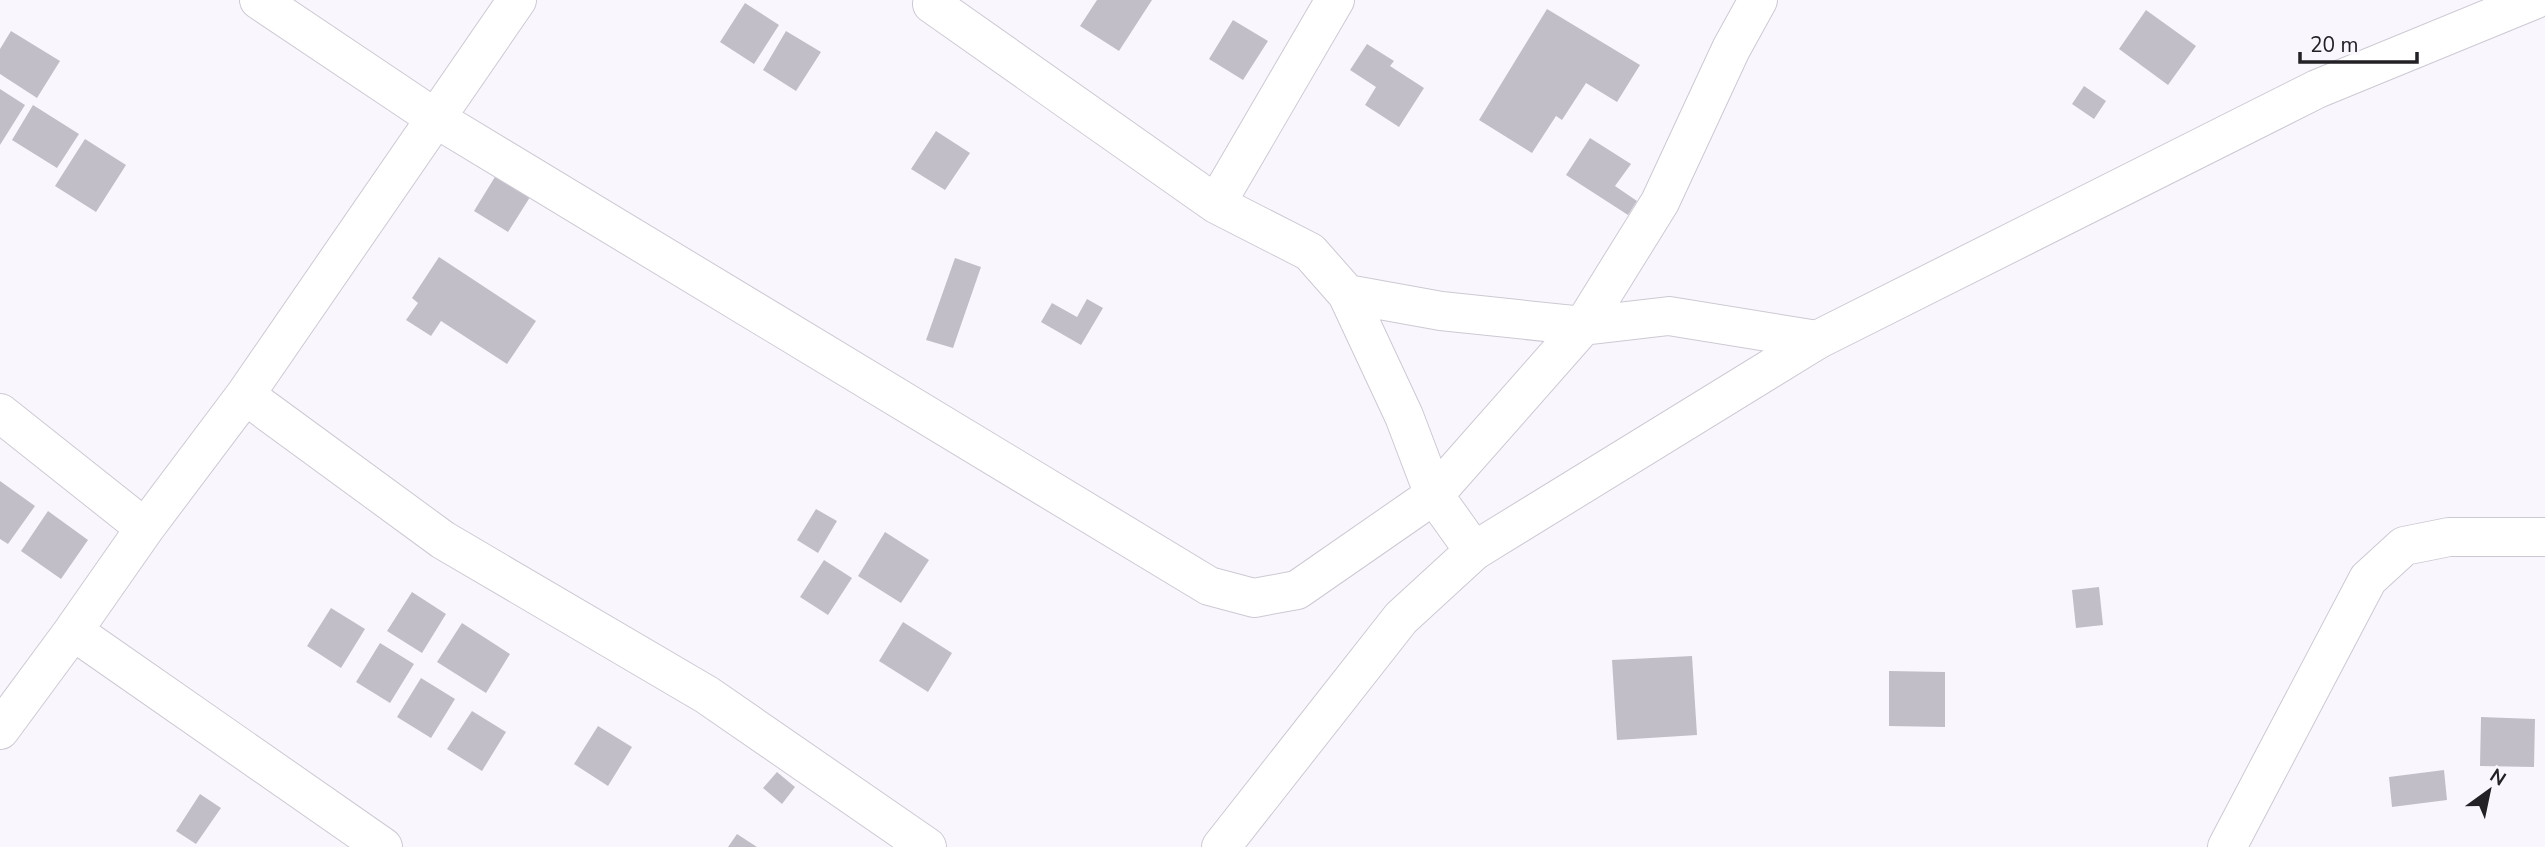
<svg xmlns="http://www.w3.org/2000/svg" width="2545" height="847" font-family="'Nunito Sans',sans-serif">
<style>
.building{fill:#c1bec8}
.lines{fill:none;stroke-linecap:round;stroke-linejoin:round}
.street-casing{stroke:#cdc9d3;stroke-width:40}
.secondary-casing{stroke:#cdc9d3;stroke-width:40}
.street{stroke:#fff;stroke-width:38}
.secondary{stroke:#fff;stroke-width:38}
</style>
<rect width="100%" height="100%" fill="#f9f7fd"/>
<!-- building -->
<path class="building" d="M1097 0H1152L1119 51 1080 26Z
M745 3 779 25 754 64 720 42Z
M1547 9 1640 65 1617 102 1586 83 1562 120 1556 116 1532 153 1479 120Z
M2146 10 2196 46 2168 85 2119 49Z
M1233 20 1268 41 1243 80 1209 59Z
M11 31 60 61 37 98 0 74V49Z
M786 31 821 52 796 91 763 70Z
M1367 44 1394 61 1390 66 1424 88 1399 127 1365 105 1376 87 1350 70Z
M2084 86 2106 101 2094 119 2072 104Z
M0 89 25 105 0 145Z
M33 105 79 134 57 168 12 140Z
M936 131 970 153 945 190 911 169Z
M1590 138 1631 164 1615 186 1637 201 1628 215 1566 175Z
M85 139 126 165 96 212 55 186Z
M498 172 532 194 508 232 474 211Z
M439 257 536 321 507 364 441 321 431 336 406 320 418 303 412 298Z
M955 258 981 267 953 348 926 340Z
M1087 299 1103 308 1081 345 1041 322 1052 303 1077 317Z
M0 481 35 506 8 544 0 539Z
M816 509 837 521 818 553 797 540Z
M48 511 88 540 61 579 21 551Z
M885 532 929 560 901 603 858 576Z
M824 560 852 578 828 615 800 597Z
M2099 587 2103 625 2076 628 2072 590Z
M412 592 446 614 422 653 387 631Z
M331 608 365 629 341 668 307 646Z
M903 622 952 653 928 692 879 661Z
M462 623 510 654 486 693 437 662Z
M380 643 414 664 390 703 356 682Z
M1692 656 1697 735 1617 740 1612 660Z
M1889 671 1945 672V727L1889 726Z
M421 678 455 699 431 738 397 717Z
M472 711 506 732 482 771 447 749Z
M2481 717 2535 719 2534 767 2480 766Z
M598 726 632 747 608 786 574 764Z
M2444 770 2447 800 2392 807 2389 777Z
M777 772 795 787 782 804 763 788Z
M200 794 221 808 196 844 176 831Z
M737 834 757 847H728Z"/>
<g class="lines">
<defs>
<path id="street" d="M259 0 435 118 1209 586 1254 598 1297 590 1434 495 1583 326 1660 202 1731 49 1758 0
M935 0 932 4 1216 204 1310 252 1347 294 1404 416 1434 495 1474 551
M1216 204 1335 0
M1347 294 1441 311 1583 326 1669 316 1817 340
M245 395 443 540 707 695 927 847
M0 413 145 528 73 631 0 730
M145 528 245 395 517 0
M73 631 383 847
M2227 847 2368 579 2404 546 2449 537H2545"/>
<path id="secondary" d="M1221 847 1401 618 1474 551 1817 340 2317 89 2534 0"/>
</defs>
<!-- street casing -->
<use href="#street" class="street-casing"/>
<!-- secondary casing -->
<use href="#secondary" class="secondary-casing"/>
<!-- street -->
<use href="#street" class="street"/>
<!-- secondary -->
<use href="#secondary" class="secondary"/>
</g>
<!-- north arrow -->
<g transform="translate(2489 791) rotate(33)" stroke="#f9f7fd" stroke-width="5" paint-order="stroke">
<path d="M0-5L12 26L0 18L-12 26Z" fill="#232125"/>
<text y="-10" font-size="19" font-weight="bold" text-anchor="middle" fill="#232125">N</text>
</g>
<!-- scale -->
<path d="M2300 52v10h117v-10" fill="none" stroke="#232125" stroke-width="3.5"/>
<text x="2310" y="52" font-size="21" fill="#232125" stroke="#f9f7fd" stroke-width="5" paint-order="stroke">20 m</text>
</svg>
